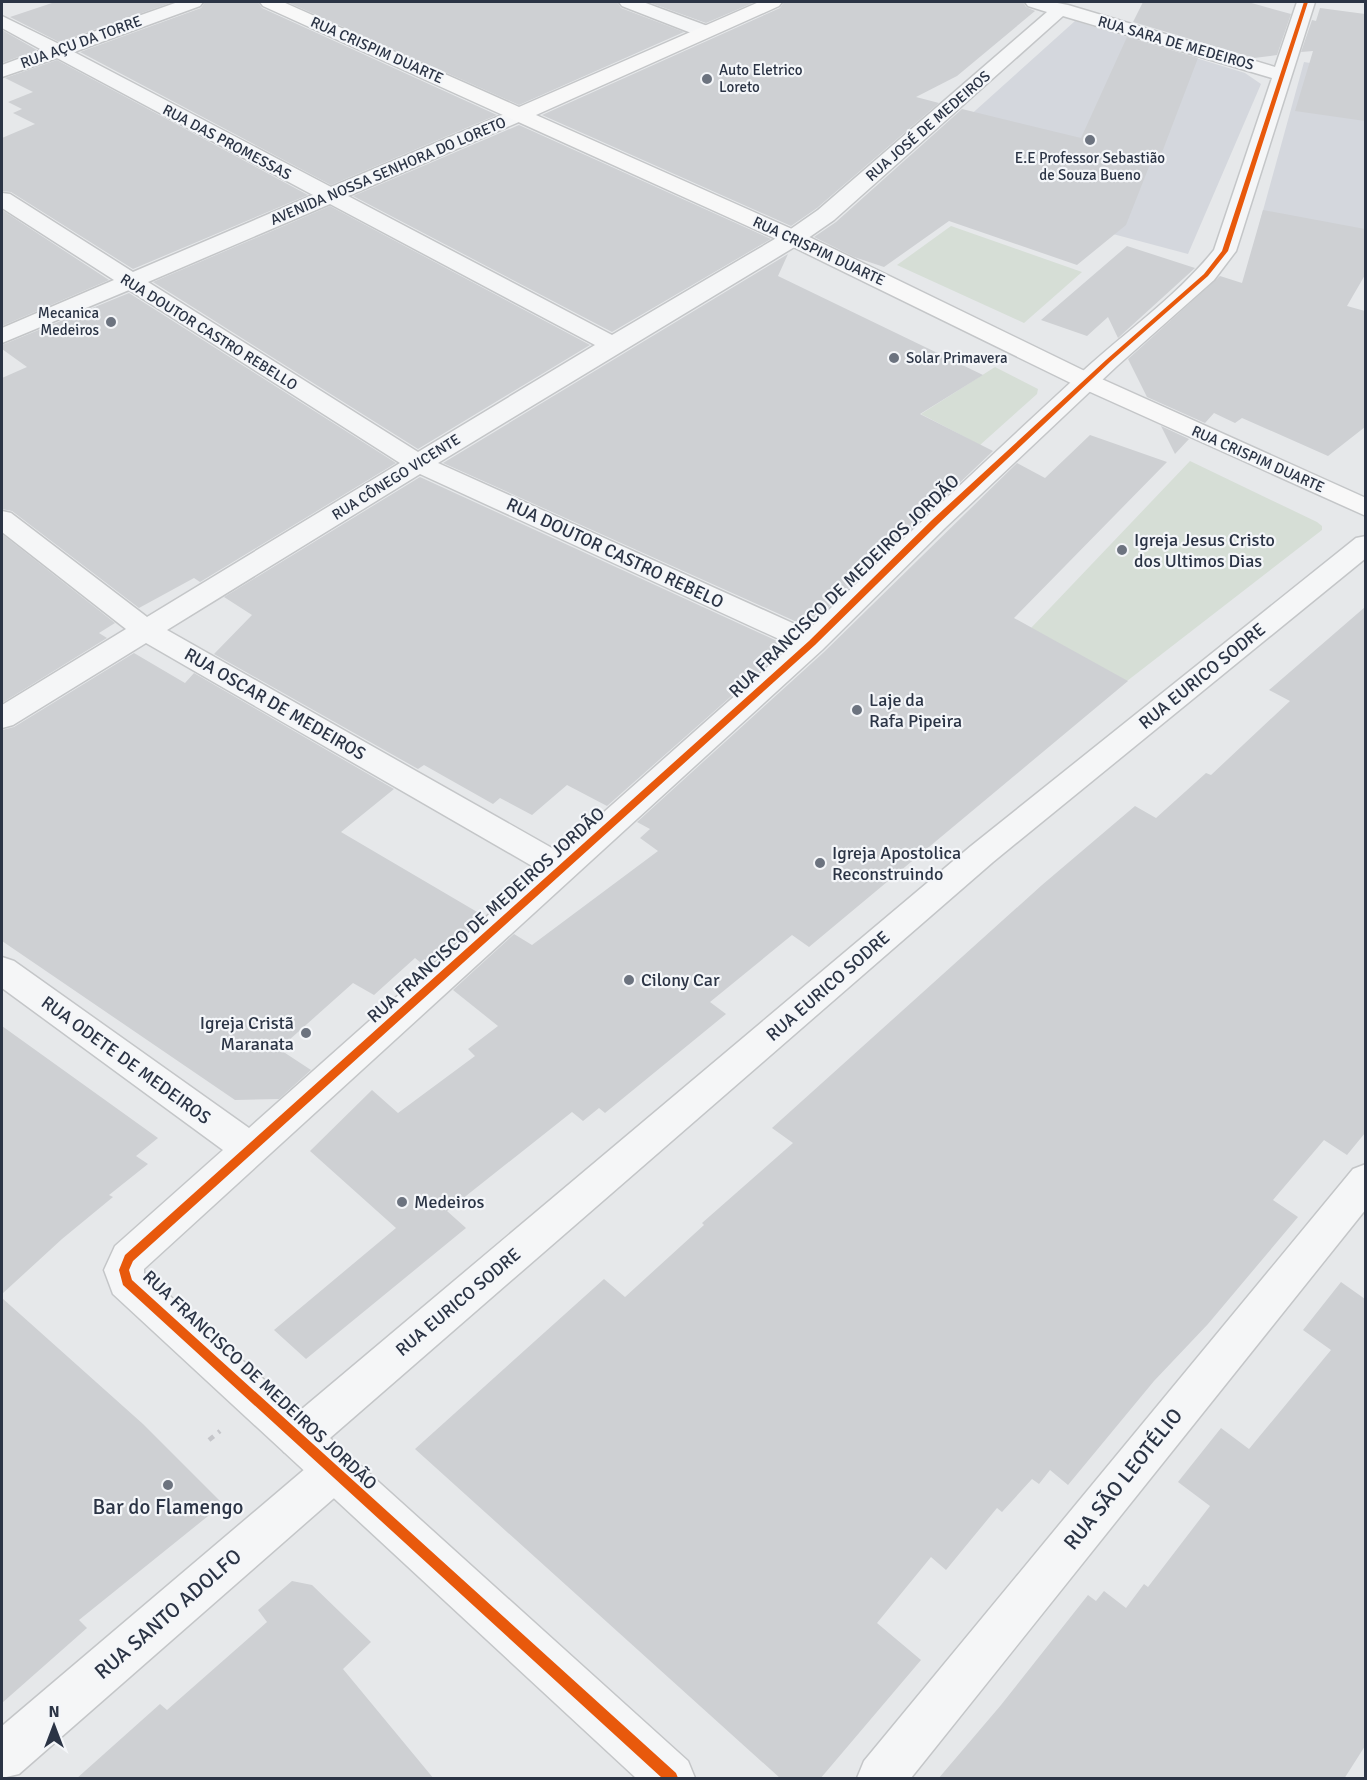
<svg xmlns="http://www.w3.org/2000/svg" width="1367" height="1780" font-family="Signika,sans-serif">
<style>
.built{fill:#d4d7dd}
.green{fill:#d6ded6}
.building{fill:#ced0d3}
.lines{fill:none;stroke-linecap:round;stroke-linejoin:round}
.minor-casing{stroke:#c4c6c8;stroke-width:3}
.tertiary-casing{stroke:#c4c6c8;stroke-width:3}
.secondary-casing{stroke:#c4c6c8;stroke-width:3}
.path{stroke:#c5c6ca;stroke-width:4.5;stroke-dasharray:6 6;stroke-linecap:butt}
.minor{fill:#f5f6f7;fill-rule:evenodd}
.tertiary{fill:#f5f6f7;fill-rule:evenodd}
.secondary{fill:#f8f8f8;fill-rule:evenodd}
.cycleway-casing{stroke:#f4f6f9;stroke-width:4}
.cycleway{fill:#e8590c;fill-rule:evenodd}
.poi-dot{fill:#6c737f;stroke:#f4f6f9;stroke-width:2}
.labels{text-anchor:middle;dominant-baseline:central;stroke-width:4.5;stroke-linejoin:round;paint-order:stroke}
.far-street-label{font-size:15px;fill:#2b3445;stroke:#f4f6f9}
.far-poi-label{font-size:15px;fill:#2b3445;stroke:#f4f6f9;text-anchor:start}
.poi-label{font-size:18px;fill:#2b3445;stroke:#f4f6f9;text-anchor:start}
.street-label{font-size:18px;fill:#2b3445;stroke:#f4f6f9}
.near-street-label{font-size:21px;fill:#2b3445;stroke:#f4f6f9}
.near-poi-label{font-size:21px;fill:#2b3445;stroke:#f4f6f9}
</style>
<rect width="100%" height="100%" fill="#e6e8ea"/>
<!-- built -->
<path class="built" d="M1075 21 1245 73 1261 84 1188 254 1034 213 907 172Z
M1304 62 1365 72V245L1259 225Z"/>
<!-- green -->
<path class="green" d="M951 226 1082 272 1024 323 897 265Z
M995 367 1038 389 1037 394 980 445 921 414Z
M1190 461 1317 522 1322 526V530L1127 681 1031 628Z"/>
<!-- building -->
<path class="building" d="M55 2H173L59 42 10 17Z
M205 2H258L262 8 497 115 331 185 80 52 201 8Z
M287 2H617L621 8 684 32 519 105Z
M648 2H755L706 23Z
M784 2H1023L1026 7 1035 11 957 76 916 97 939 103 817 208 791 226 542 115 780 8Z
M1143 2H1248L1291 14 1277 55 1254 58 1133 22Z
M1320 8 1365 14V121L1295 111 1313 51 1301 52 1312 20 1316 21Z
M2 30 37 50 2 63Z
M1127 37 1198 58 1161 155 1154 154 1126 225 1077 265 949 221 884 267 854 257 814 237 836 222 962 109 1081 138Z
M57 60 308 195 133 269 11 192 2 191V138L35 124 13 113 22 109 8 102 33 92 5 78Z
M519 125 771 239 612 332 353 196Z
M330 206 590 345 418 449 153 282Z
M2 210 109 280 2 326Z
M1263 210 1365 229V275L1347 306 1365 311V427L1328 456 1242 418 1235 423 1214 413 1205 423 1147 397 1128 359 1220 276 1242 283Z
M1127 246 1195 268 1118 338 1108 317 1087 336 1041 320Z
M788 254 778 276 983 375 920 414 993 451 808 627 443 463Z
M129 293 396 463 200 582 194 578 139 608 12 511 2 509V378L27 367 2 349V345Z
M1161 426 1189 439 1175 454Z
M1090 435 1167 462 1014 618 1128 681 809 947 792 935 710 1002 726 1014 605 1113 599 1108 583 1121 572 1112 447 1211 466 1228 306 1359 274 1330 396 1228 310 1151 372 1090 398 1113 475 1056 468 1049 498 1026 453 990 514 934 532 945 658 851 640 838 650 829 637 822 824 652 1017 463 1045 478Z
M420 477 788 646 607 806 567 785 532 815 500 798 493 804 424 765 418 769 214 654 252 615 224 597Z
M2 534 115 623 99 633 107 638 2 703Z
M1365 607V1133L1347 1155 1324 1140 1273 1200 1298 1217 1208 1324 1154 1381 1068 1485 1050 1470 1039 1484 1032 1479 1002 1512 997 1508 946 1570 931 1557 877 1623 921 1660 820 1779H781L415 1449 604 1279 625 1297 704 1225 702 1223 793 1143 772 1128 1042 885 1135 806 1156 818 1206 773 1211 775 1290 701 1269 690Z
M134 653 185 683 194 673 394 789 341 832 484 916 426 967 415 958 374 995 353 983 279 1049 311 1070 279 1099 235 1100 2 941V730L14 727Z
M2 1026 158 1138 136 1156 148 1164 109 1195 113 1197 62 1239 2 1294Z
M1341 1282 1365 1299V1746L1344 1779H938L1001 1705 1088 1595 1096 1601 1104 1591 1126 1608 1144 1584 1148 1587 1210 1506 1178 1482 1221 1428 1249 1449 1331 1350 1303 1330Z
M2 1298 143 1424 223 1504 79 1620 87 1628 2 1703Z
M292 1581 312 1585 371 1642 343 1669 434 1779H76L160 1704 167 1710 267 1622 258 1610Z"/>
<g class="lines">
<defs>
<path id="minor" d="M178 2H203L200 6 74 52 331 187 514 110H528L531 114 528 118 348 196 612 335 785 233 818 210 1047 12 1028 6 1025 2H1052L1068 5 1275 67 1297 2H1315L1236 251 1214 280 1117 366 945 528 822 650 144 1269V1273L314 1424 320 1438 314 1452 299 1458 284 1452 113 1294 104 1270 115 1246 223 1150 2 988V957L14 961 249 1128 539 870 146 643 13 725 2 728V705L126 629 2 532V511L11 513 147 617 400 463 129 290 2 343V328L114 280 2 208V193L10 194 133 272 313 195 57 58 2 77V65L42 50 2 28V16L59 44ZM1063 16 1272 78 1214 250C1177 296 1127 331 1084 370 991 456 899 542 808 630L438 463 801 243 834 220ZM330 204 595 345 418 452 148 282ZM420 474 792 645 559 852 167 630Z
M619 2H643L713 28 715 32 706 38 699 36 622 6Z
M1366 1164V1209L911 1778H857L864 1761 1353 1169Z
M334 1451 349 1457 355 1471 349 1485 19 1774 2 1778V1726L319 1457Z"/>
<path id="tertiary" d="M1366 536V558L993 862 330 1438 688 1761 695 1778H636L284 1452 278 1438 284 1424 971 846 1356 538Z"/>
<path id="secondary" d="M260 2H283L519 107 759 2H782L779 6 536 115 801 233 1095 376 1366 498V516L1077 386 785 243 263 6Z"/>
</defs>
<!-- minor casing -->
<use href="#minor" class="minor-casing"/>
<!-- tertiary casing -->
<use href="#tertiary" class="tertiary-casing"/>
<!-- secondary casing -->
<use href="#secondary" class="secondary-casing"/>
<!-- path -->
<path class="path" d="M209 1440 220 1431"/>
<!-- minor -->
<use href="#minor" class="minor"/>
<!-- tertiary -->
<use href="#tertiary" class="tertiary"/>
<!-- secondary -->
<use href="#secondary" class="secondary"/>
<defs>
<path id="cycleway" d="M1304 2H1308L1228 251 1208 276 1110 362 938 524 815 645 133 1261 129 1270 132 1280 676 1773 678 1778H662L123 1285 119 1270 125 1255 809 641 932 520 1106 360 1204 274 1222 251Z"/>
</defs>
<!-- cycleway casing -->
<use href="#cycleway" class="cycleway-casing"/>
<!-- cycleway -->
<use href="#cycleway" class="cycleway"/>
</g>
<!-- markers -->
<g class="poi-dot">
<circle cx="707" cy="79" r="6"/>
<circle cx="1090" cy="140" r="6"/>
<circle cx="111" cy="322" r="6"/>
<circle cx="894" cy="358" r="6"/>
<circle cx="1122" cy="550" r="6"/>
<circle cx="857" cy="710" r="6"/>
<circle cx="820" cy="863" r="6"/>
<circle cx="629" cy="980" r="6"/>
<circle cx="306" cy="1033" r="6"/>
<circle cx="402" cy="1202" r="6"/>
<circle cx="168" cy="1485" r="6"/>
</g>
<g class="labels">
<!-- far-street labels -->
<g class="far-street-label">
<text transform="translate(81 42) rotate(-20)">RUA AÇU DA TORRE</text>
<text transform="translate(1176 43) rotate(16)">RUA SARA DE MEDEIROS</text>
<text transform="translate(377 50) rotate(24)">RUA CRISPIM DUARTE</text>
<text transform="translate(928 126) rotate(-41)">RUA JOSÉ DE MEDEIROS</text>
<text transform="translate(227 142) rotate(28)">RUA DAS PROMESSAS</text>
<text transform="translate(388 171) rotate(-23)">AVENIDA NOSSA SENHORA DO LORETO</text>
<text transform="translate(819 251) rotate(25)">RUA CRISPIM DUARTE</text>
<text transform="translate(209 332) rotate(32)">RUA DOUTOR CASTRO REBELLO</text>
<text transform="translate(1258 459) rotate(24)">RUA CRISPIM DUARTE</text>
<text transform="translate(396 477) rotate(-32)">RUA CÔNEGO VICENTE</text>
</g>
<!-- far-poi labels -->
<g class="far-poi-label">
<text x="719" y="70">Auto Eletrico<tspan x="719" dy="17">Loreto</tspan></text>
<text x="1090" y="158" text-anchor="middle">E.E Professor Sebastião<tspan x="1090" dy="17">de Souza Bueno</tspan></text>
<text x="99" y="313" text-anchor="end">Mecanica<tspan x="99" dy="17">Medeiros</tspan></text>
<text x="906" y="358">Solar Primavera</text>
</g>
<!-- poi labels -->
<g class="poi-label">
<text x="1134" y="540">Igreja Jesus Cristo<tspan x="1134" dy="21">dos Ultimos Dias</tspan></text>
<text x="869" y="700">Laje da<tspan x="869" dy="21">Rafa Pipeira</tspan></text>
<text x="832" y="853">Igreja Apostolica<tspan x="832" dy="21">Reconstruindo</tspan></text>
<text x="641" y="980">Cilony Car</text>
<text x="294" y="1023" text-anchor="end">Igreja Cristã<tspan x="294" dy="21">Maranata</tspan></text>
<text x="414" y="1202">Medeiros</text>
</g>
<!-- street labels -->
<g class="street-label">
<text transform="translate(615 553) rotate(25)">RUA DOUTOR CASTRO REBELO</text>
<text transform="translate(844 586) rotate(-44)">RUA FRANCISCO DE MEDEIROS JORDÃO</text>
<text transform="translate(1202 676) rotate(-39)">RUA EURICO SODRE</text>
<text transform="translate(275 704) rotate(30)">RUA OSCAR DE MEDEIROS</text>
<text transform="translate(486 915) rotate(-42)">RUA FRANCISCO DE MEDEIROS JORDÃO</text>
<text transform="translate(828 986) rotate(-41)">RUA EURICO SODRE</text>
<text transform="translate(126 1060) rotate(36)">RUA ODETE DE MEDEIROS</text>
<text transform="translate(458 1302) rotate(-40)">RUA EURICO SODRE</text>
<text transform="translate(260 1380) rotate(43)">RUA FRANCISCO DE MEDEIROS JORDÃO</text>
</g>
<!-- near-street labels -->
<g class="near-street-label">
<text transform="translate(1123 1479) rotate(-51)">RUA SÃO LEOTÉLIO</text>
<text transform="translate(168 1614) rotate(-41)">RUA SANTO ADOLFO</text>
</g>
<!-- near-poi labels -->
<g class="near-poi-label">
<text x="168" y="1507">Bar do Flamengo</text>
</g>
</g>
<!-- border -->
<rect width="1367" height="1780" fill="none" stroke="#2b3445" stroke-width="6"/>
<!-- north arrow -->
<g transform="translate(54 1726)" stroke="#f4f6f9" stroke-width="4.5" paint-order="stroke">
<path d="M0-4.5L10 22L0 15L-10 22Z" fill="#2b3445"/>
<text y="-9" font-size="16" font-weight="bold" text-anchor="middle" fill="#2b3445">N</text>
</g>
</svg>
